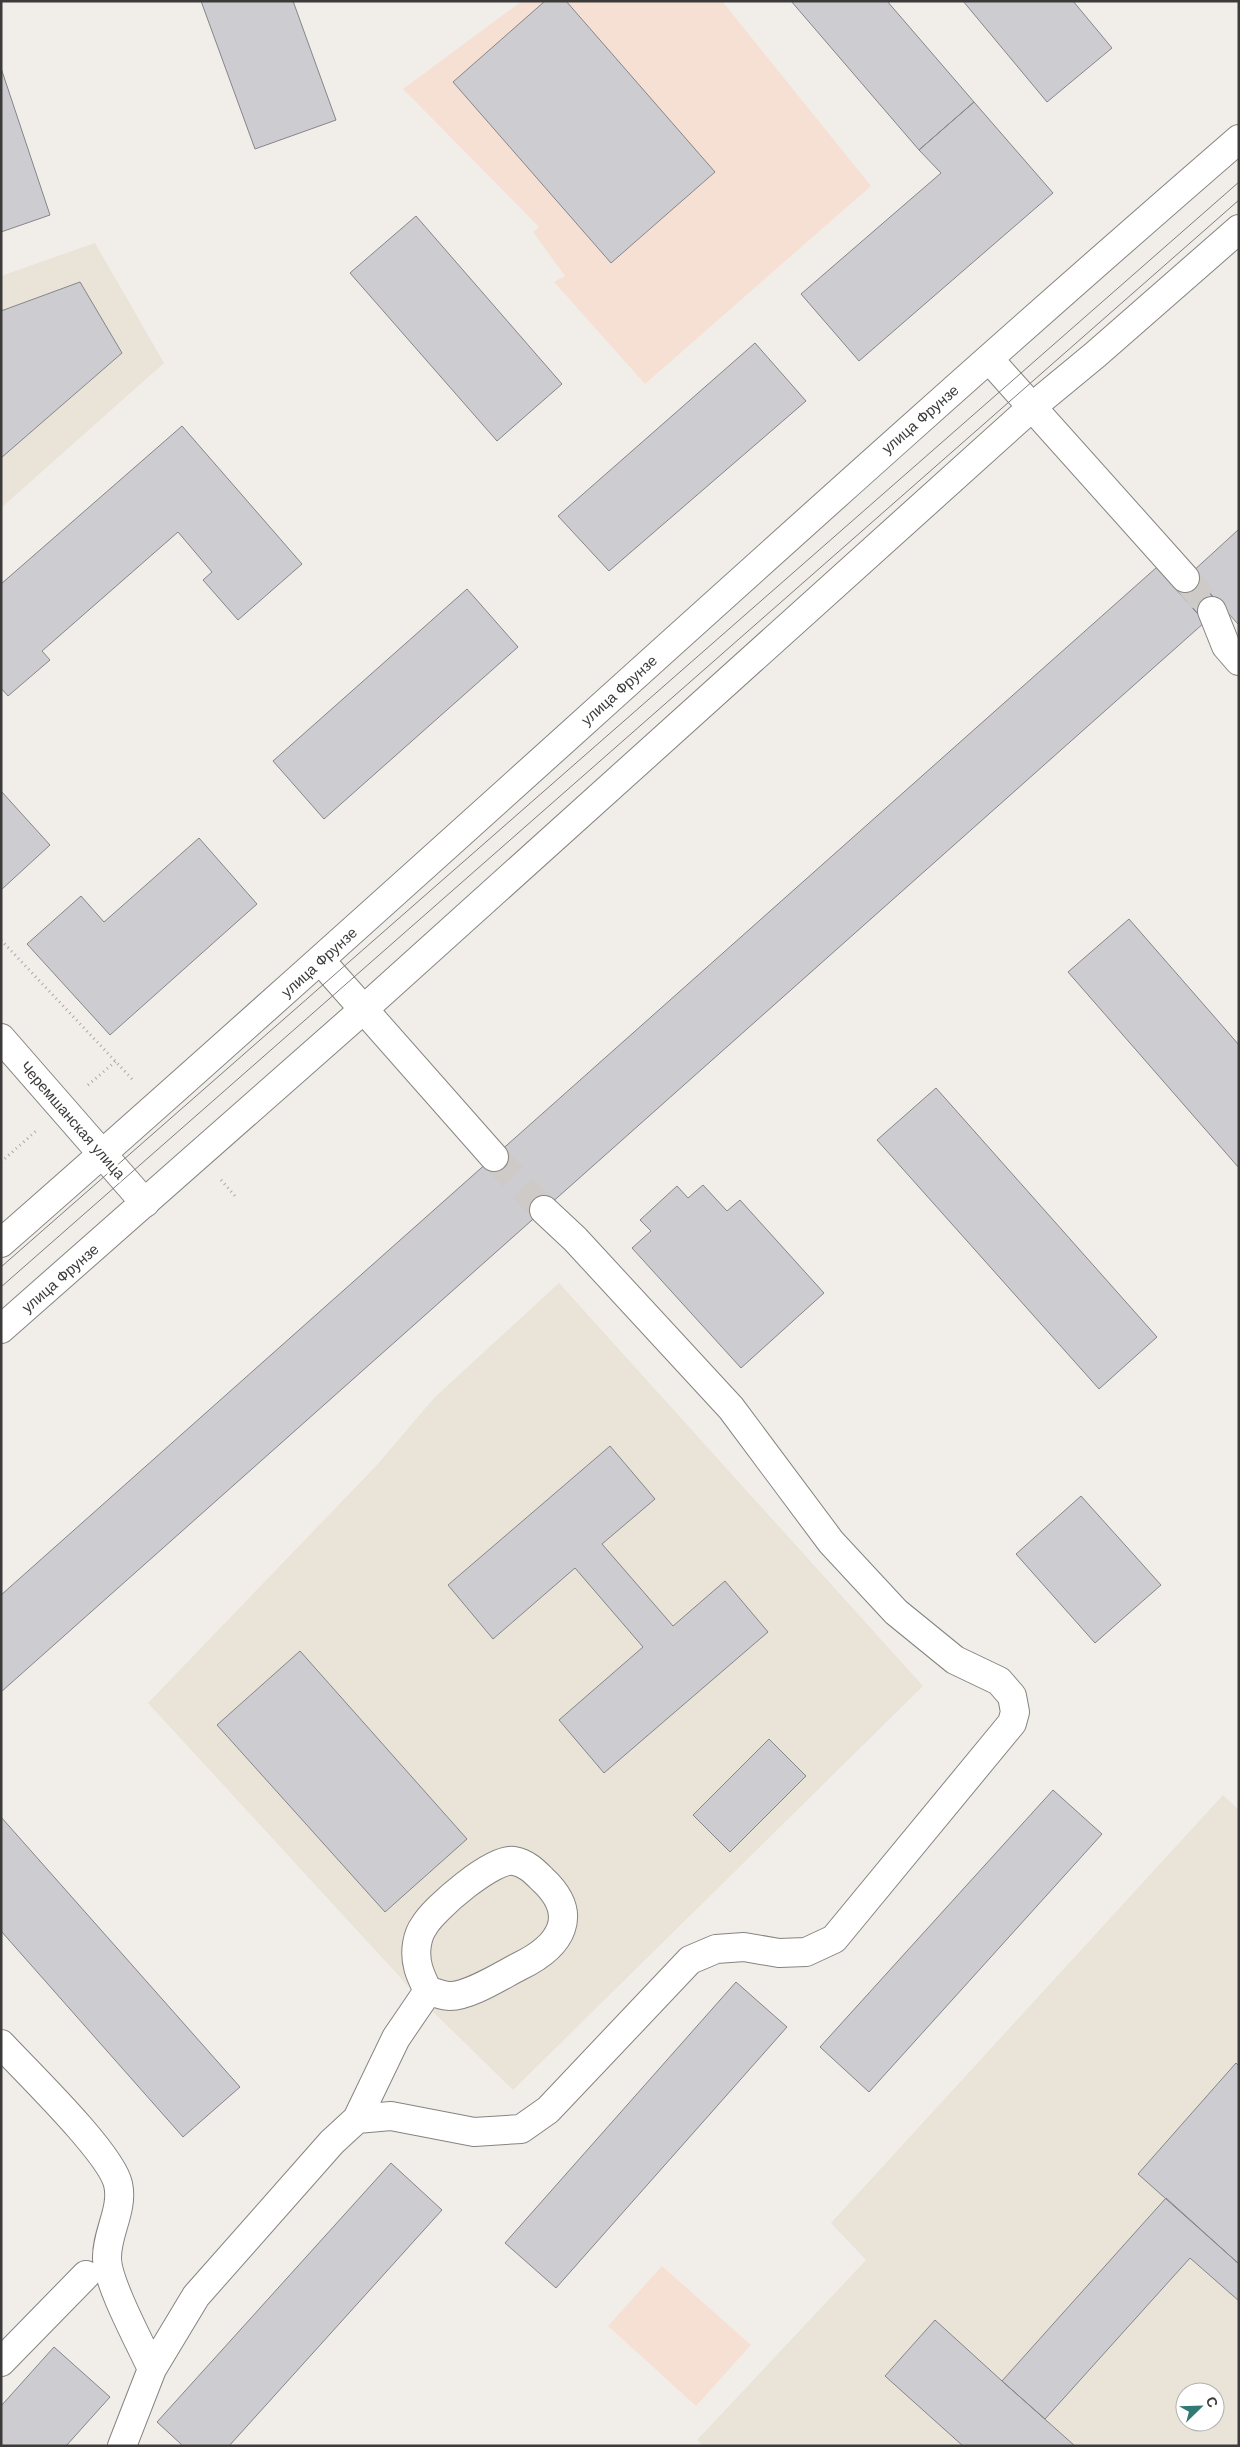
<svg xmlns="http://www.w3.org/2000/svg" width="1240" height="2447" font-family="Helvetica,sans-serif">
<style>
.industrial{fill:#f6e0d3}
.built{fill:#e9e3d8;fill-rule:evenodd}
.building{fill:#cdccd1;stroke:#868589}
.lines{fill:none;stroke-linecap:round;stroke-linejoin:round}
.minor-tunnel{stroke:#cdcac7;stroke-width:28;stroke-dasharray:28 14;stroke-linecap:butt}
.minor-casing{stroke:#868480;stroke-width:30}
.major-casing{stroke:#868480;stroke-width:30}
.path{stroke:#aaa7a5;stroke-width:3;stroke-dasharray:1 4;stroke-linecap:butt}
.minor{stroke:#fff;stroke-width:28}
.major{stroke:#fff;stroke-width:28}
.tram{stroke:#7f7d7b;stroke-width:1}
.labels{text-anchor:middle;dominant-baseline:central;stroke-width:5;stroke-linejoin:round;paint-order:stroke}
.street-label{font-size:15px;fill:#3c3b3a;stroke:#fff}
</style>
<rect width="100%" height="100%" fill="#f1eeea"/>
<!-- industrial -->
<path class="industrial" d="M522 1H722L871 186 645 384 554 282 565 276 533 232 539 227 403 89Z
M662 2266 751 2345 696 2406 608 2326Z"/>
<!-- built -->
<path class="built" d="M95 243 164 363 1 508V276Z
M559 1283 923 1686 513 2090 421 2000 148 1703 377 1465 434 1398Z
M1223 1795 1239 1810V2446H703L697 2440 866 2260 831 2223ZM1185 2392H1215V2422H1185Z"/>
<!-- building -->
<path class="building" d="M201 1H293L336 120 255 149Z
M545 1H566L715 172 611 263 453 82Z
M791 1H887L974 102 919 150Z
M963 1H1073L1112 48 1047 102Z
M1 68 50 215 1 232Z
M974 102 1053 193 859 361 801 294 941 173 919 150Z
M416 216 562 384 497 441 350 273Z
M80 282 122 353 1 458V311Z
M755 343 806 401 609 571 558 516Z
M182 426 302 564 238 620 203 580 212 572 178 532 42 651 50 660 8 696 1 688V584Z
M1238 530 1239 531V625L1191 573Z
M1157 567 1205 622 1 1692V1595Z
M1191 573 1220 604 1205 622 1175 588Z
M467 589 518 647 324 819 273 761Z
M1 791 50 845 1 890Z
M199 838 257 904 110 1035 27 944 81 896 104 922Z
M1129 919 1239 1045V1168L1068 972Z
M936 1088 1157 1337 1099 1389 877 1140Z
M703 1185 727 1211 740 1200 824 1293 741 1368 632 1248 651 1231 640 1220 677 1186 688 1198Z
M610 1446 655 1499 602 1544 673 1626 725 1581 768 1632 604 1773 559 1720 643 1647 575 1568 493 1639 448 1585Z
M1081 1496 1161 1585 1095 1643 1016 1554Z
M300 1651 467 1839 385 1912 217 1725Z
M769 1739 806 1776 730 1852 693 1815Z
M1053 1790 1102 1834 869 2092 820 2047Z
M1 1817 240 2087 183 2137 1 1931Z
M736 1982 787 2027 556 2288 505 2243Z
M1236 2063 1239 2066V2264L1138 2174Z
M391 2163 442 2210 229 2446H183L157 2422Z
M1166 2198 1239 2264V2301L1190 2258 1045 2419 1002 2381Z
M935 2320 1002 2381 1075 2446H963L885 2376Z
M54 2347 110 2397 66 2446H1V2406Z"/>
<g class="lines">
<!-- minor-tunnel -->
<path class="minor-tunnel" d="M1185 578 1212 611
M494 1157 544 1210"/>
<defs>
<path id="minor" d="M989 359 1185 578
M1212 611 1226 646 1239 661
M321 961 494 1157
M1 1038 145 1203
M1 2044C27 2072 111 2153 118 2184 124 2209 106 2234 107 2259 108 2284 140 2343 152 2369
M357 2119 396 2038 428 1991C420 1975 414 1962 417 1944 418 1938 421 1930 424 1926 433 1909 495 1856 514 1861 526 1863 534 1871 542 1879 581 1915 561 1946 520 1966 502 1975 470 1996 450 1996 443 1996 435 1992 428 1991
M1 2362 86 2275
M122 2446 152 2369 196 2296 332 2142 357 2119 391 2116 474 2132 521 2129 548 2110 690 1960 716 1949 744 1947 779 1953 806 1952 834 1939 1012 1723 1015 1712 1012 1696 999 1681 955 1660 896 1612 831 1542 731 1408 575 1239 544 1210"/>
<path id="major" d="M1 1243C417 879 821 501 1239 139
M1 1329 364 1009 1032 407 1095 355 1239 229"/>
</defs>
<!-- minor casing -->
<use href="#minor" class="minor-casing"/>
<!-- major casing -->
<use href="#major" class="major-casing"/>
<!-- path -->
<path class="path" d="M1 940 133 1080
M88 1085 116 1061
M1 1162 36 1131
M221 1180 235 1196"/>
<!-- minor -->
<use href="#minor" class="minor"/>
<!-- major -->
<use href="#major" class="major"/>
<!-- tram -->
<path class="tram" d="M1 1267 1239 182
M1 1287 1239 200"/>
</g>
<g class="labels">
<!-- street labels -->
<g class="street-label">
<text transform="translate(920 419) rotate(-41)">улица Фрунзе</text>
<text transform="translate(619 690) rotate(-42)">улица Фрунзе</text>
<text transform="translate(319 962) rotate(-42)">улица Фрунзе</text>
<text transform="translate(73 1120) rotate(49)">Черемшанская улица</text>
<text transform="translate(60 1278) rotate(-41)">улица Фрунзе</text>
</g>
</g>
<!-- border -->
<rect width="1240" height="2447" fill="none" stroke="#3c3b3a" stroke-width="5"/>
<!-- north arrow -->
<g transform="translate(1200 2407) rotate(67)"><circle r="24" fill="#ffffff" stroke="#b1b1b0"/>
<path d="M0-4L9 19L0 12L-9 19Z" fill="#317973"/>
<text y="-8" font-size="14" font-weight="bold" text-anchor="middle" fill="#3c3b3a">С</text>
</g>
</svg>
